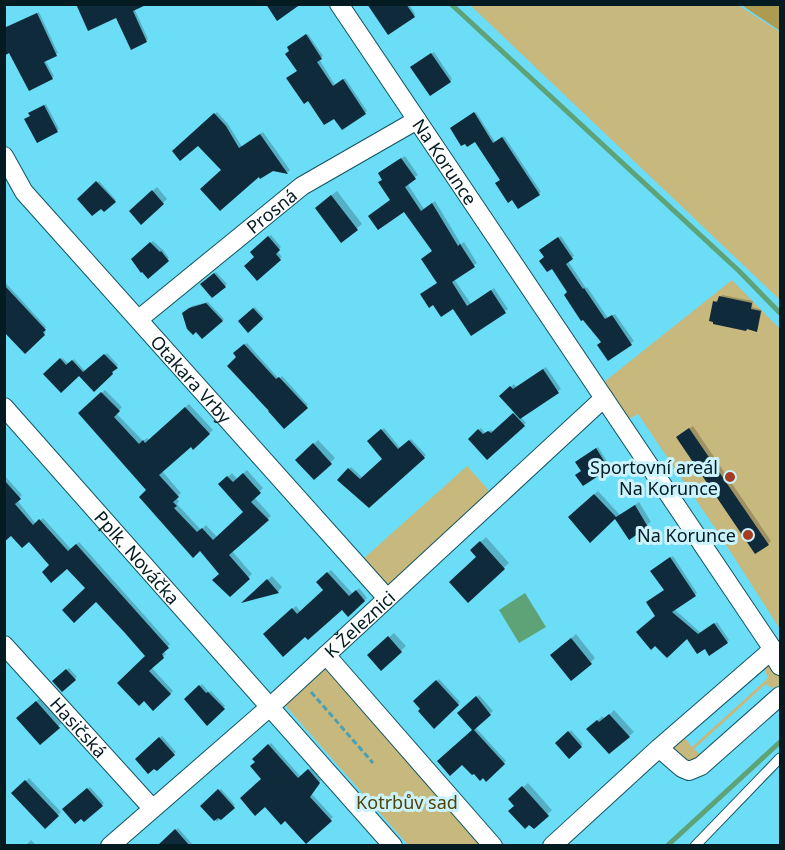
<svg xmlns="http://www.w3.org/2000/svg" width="785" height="850" font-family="'Noto Sans',sans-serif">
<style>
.green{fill:#c7b87d}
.forest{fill:#ae9b52}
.water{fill:#5ea378}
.shadow{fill:#0003}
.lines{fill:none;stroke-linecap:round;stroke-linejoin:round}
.stream{stroke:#5ea378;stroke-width:5}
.building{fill:#0f2a3a}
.service-casing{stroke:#135360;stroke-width:11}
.minor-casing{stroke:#135360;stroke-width:20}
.path{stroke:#4ba1b4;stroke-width:3;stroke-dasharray:6 3;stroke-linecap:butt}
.service{stroke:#fff;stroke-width:9}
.minor{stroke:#fff;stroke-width:18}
.poi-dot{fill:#a53c22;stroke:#cbf3fe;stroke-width:2}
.labels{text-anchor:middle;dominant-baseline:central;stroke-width:6;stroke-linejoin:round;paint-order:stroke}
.street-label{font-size:18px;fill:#031b21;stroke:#cbf3fe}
.poi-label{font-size:18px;fill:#031b21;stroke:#cbf3fe;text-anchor:end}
.park-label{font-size:18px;fill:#514306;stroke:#cbf3fe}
</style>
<rect width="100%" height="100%" fill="#6cddf7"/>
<!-- green -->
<path class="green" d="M470 5H738L780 32V300Z
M732 280 780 329V629L717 531 638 414 629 419 604 382Z
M467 466 486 487 488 490V496L389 584 386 585 362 560Z
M762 663C774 667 780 670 780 684 775 689 771 689 766 684L694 749 704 758 692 764 674 751 673 747 682 734 692 747 768 678Z
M325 668 482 845H408L284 704Z"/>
<!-- forest -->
<path class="forest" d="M741 5H780V31L743 6Z"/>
<!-- water -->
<path class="water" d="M525 593 546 627 519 643 499 610Z"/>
<!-- shadow -->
<path class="shadow" d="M369 4H409L415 14 414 16Z
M134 8 148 39 146 41 117 16Z
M39 12 58 53 45 60 54 76 52 78 10 52 4 28Z
M308 34 323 56 319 59 335 85 345 78 367 111 343 128 298 71 291 51V45Z
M434 52 452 79 450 81 414 65Z
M46 104 59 129 37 141 31 116 32 112Z
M217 112 228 124 242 147 263 132 290 170 288 172 273 169 223 170 198 144 174 151Z
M476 112 495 142 504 136 541 192 519 207 475 140 453 126Z
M405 156 418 175 407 183 424 209 435 201 461 244 464 242 477 263 454 279 471 304 494 288 508 309 472 333 439 282 434 251 404 210 392 200 384 179 383 170Z
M99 181 116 200 104 210 79 199Z
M157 187 167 199 141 223 131 211Z
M337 191 362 224 342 241 321 203Z
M271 235 281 247 277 251 282 257 257 279 256 257 252 252Z
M561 236 574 256 568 261 586 288 587 287 608 318 615 314 634 341 608 359 602 342 546 257 544 248Z
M153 241 163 250 169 258 149 277 133 259Z
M216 272 227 284 213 296 202 284Z
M4 281 46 327 44 330 46 332 25 351 4 315Z
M722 295 753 301 752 307 762 310 758 328 757 330 715 302 717 300 719 301Z
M208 302 224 319 203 337 184 314 192 306Z
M255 307 264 317 248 331 240 321Z
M247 343 279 379 282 376 308 405 284 427 235 353Z
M107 353 118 365 114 369V371L94 390 79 374H45L62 358 69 364 74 359 85 371Z
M546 367 561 389 521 417 526 423 487 458 470 439 481 428 485 433 491 430 494 432 516 412 501 396 514 384 516 387Z
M105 390 122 407 116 413 143 441 147 438 149 440 189 404 213 430 193 448 191 445 162 471 181 493 176 498 179 501 177 504 201 530 206 525 217 537 245 512 220 484 232 473 237 479 247 470 263 488 254 497 271 516 232 551 252 574 230 595 221 574 80 413Z
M693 426 771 541 768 544 681 434Z
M384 428 401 449 411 439 426 455 369 506 339 480 351 467 363 478 384 459 369 441Z
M318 440 335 458 315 478 297 460Z
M598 447 610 466 583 484 582 471 578 460Z
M4 475 22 495 17 500 36 524 43 518 71 549 79 542 170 644 163 651 166 654 151 667 173 691 154 709 147 656 67 567 51 565 4 513Z
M598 491 620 515 639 502 651 522 629 537 616 516 590 540 570 518Z
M486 537 509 563 468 601 478 557 472 550Z
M673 556 697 593 674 609 701 633 717 622 729 640 727 642 705 647 688 637 656 616 665 590 655 569Z
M331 570 353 594 359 588 367 598 348 615 343 608 305 635 265 634 296 606 301 612 325 590 318 582Z
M272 576 282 587 278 592 246 600Z
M394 633 406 646 382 669 369 655Z
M576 634 595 658 591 662 556 651Z
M69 668 77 677 62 690 54 681Z
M439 679 460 702 434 727 422 709 415 701Z
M202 684 209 692 211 691 225 706 207 723 186 699Z
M479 695 493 711 475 727 506 761 486 779 474 730 459 713Z
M41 697 63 722 40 743 18 718Z
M614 710 634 732 629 736 589 729 602 716 605 719Z
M571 730 583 744 569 757 557 743Z
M162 736 176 752 157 769 137 759Z
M271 743 301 777 311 768 321 780 311 793 333 817 306 842 263 778 257 762 254 759Z
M29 778 61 812 45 827 13 793Z
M528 783 552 810 534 827 510 799Z
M90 787 104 803 84 820 82 817 64 809Z
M221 789 235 805 217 822 202 806Z
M178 828 194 846H158Z
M31 840 37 846H25Z"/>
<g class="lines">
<!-- stream -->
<path class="stream" d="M451 4 739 271 780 313
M667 846 780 742"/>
</g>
<!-- building -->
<path class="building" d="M76 4H148L133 11 147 42 131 50 116 18 88 31Z
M266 4H301L277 21Z
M367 4H406L415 17 388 35Z
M37 13 57 56 44 62 53 79 29 91 9 53 4 56V28Z
M306 34 322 59 317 62 333 86 343 79 366 114 342 130 334 119 324 125 308 101 304 104 286 78 297 71 285 54 289 51 287 47Z
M431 53 451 82 430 96 410 67Z
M44 105 58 132 37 143 24 119 30 116 28 113Z
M474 112 493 143 502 137 540 195 518 209 512 200 508 203 495 183 500 180 475 142 467 147 465 144 461 146 450 128Z
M214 113 226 126 239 148 260 134 288 174 273 171 260 179 259 177 220 211 200 189 221 170 198 146 180 161 172 151Z
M401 158 416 179 405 187 421 211 432 203 458 246 460 244 475 267 452 282 467 306 491 290 506 313 471 336 453 309 441 317 433 305 429 308 420 294 437 283 421 259 432 251 404 212 378 230 368 216 390 200 378 182 382 180 378 173Z
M96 181 116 202 104 212 101 209 92 216 77 199Z
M152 190 164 204 141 225 129 211Z
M331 195 358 230 341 243 315 208Z
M268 236 280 250 276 254 281 260 257 281 244 266 254 257 250 252Z
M558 237 573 259 566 264 583 289 584 288 605 319 612 315 632 345 608 361 597 345 601 342 583 320 581 321 564 295 567 292 552 269 547 272 539 261 544 257 539 250Z
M150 242 160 252 161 251 169 261 148 279 142 272 141 273 131 259Z
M214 273 226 287 212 298 200 284Z
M4 285 46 330 43 332 45 335 25 354 4 332Z
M719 296 752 303 751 309 761 311 757 332 747 329 746 331 713 324V322L709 321 713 301 717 302Z
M206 303 223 321 202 339 196 332 193 335 187 329 182 313 189 308Z
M253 308 263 319 248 333 238 321Z
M244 344 276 379 279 377 308 408 284 429 268 411H269L227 366 236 357 233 353Z
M104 354 118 368 112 372 113 374 94 392 79 376 61 393 43 374 60 358 66 365 72 360 83 372Z
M543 369 559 393 520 419 499 396 510 386 513 389Z
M101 392 120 411 114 417 139 444 143 440 145 443 185 407 210 434 193 450 191 447 159 475 179 497 173 502 177 506 174 508 197 532 202 528 213 540 243 512 218 484 227 476 233 482 243 473 261 493 251 502 269 520 229 555 250 579 230 597 212 580 219 574 200 551 193 558 147 506 139 497 146 490 78 413Z
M513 413 525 426 487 460 468 439 478 429 483 434 488 431 491 433Z
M689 428 769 545 755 554 676 437Z
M381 429 398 449 409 440 425 458 369 508 337 480 348 468 360 479 382 459 367 441Z
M313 443 332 464 314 480 295 460Z
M596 448 609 469 583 486 575 475 581 471 575 462Z
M4 480 21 499 15 504 33 525 39 519 68 551 76 544 169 648 162 654 164 658 149 671 171 694 153 711 144 701 139 706 117 683 145 656 125 633 96 602 74 623 62 610 85 588 67 569 51 583 42 572 49 565 29 542 22 548 11 536 4 542Z
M594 494 616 517 635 505 648 527 629 540 615 519 590 543 568 517Z
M480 541 505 569 468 603 449 582 476 557 470 550Z
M670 557 696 596 672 612 698 634 714 623 728 643 709 656 705 649 697 654 687 639 667 658 655 646 651 650 636 632 655 616 646 602 664 590 650 571Z
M327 572 349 596 356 590 365 601 348 617 342 610 308 640 305 637 283 657 263 634 292 608 297 614 323 590 316 582Z
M267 579 279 593 241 603Z
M388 636 402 652 381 671 367 655Z
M571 638 592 664 571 681 550 655Z
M66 669 76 680 62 692 52 681Z
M436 680 459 705 434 729 418 711 420 709 413 701Z
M199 685 206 693 208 692 225 709 207 726 184 699Z
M476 696 491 715 474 730 505 764 486 782 483 778 480 781 474 774 472 775 462 765 450 776 437 761 472 730 457 713Z
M36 701 60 728 40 745 16 718Z
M609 714 630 737 609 754 586 729 597 720 599 722Z
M568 731 582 747 569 759 555 743Z
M159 737 175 755 157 771 154 769 148 774 135 759Z
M268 744 298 778 308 769 320 783 310 797 332 821 306 844 285 821 281 825 265 807 255 816 240 798 261 779 250 766 255 762 252 759Z
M25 780 59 816 45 829 11 793Z
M522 786 549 816 534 829 529 825 525 829 508 811 514 806 508 799Z
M87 788 103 806 84 822 81 819 75 824 62 809Z
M218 789 235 808 221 820 218 818 214 821 200 806Z
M175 829 190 846H157Z"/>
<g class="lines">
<defs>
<path id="service" d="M695 846 780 758"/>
<g id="minor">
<path id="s1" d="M339 4 772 648 777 661 780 666"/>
<path id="s2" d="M4 156 24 192 387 598"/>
<path id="s3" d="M139 319 302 186 417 120"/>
<path id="s4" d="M4 407 393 846"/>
<path id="s5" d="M4 645 152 808"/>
<path d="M326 655 493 846"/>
<path d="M659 748 682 768 689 771 701 766 780 696"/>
<path id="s6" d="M110 846 271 706 604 398"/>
<path d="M552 846 659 748 772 650V648"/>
</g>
</defs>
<!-- service casing -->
<use href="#service" class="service-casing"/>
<!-- minor casing -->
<use href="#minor" class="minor-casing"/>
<!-- path -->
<path class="path" d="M311 692 373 763"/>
<!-- service -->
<use href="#service" class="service"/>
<!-- minor -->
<use href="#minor" class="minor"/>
</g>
<!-- markers -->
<g class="poi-dot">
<circle cx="730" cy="477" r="6"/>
<circle cx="748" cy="535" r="6"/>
</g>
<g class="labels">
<!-- street labels -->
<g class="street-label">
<text stroke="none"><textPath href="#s1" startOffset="190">Na Korunce</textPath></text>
<text stroke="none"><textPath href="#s3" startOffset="171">Prosná</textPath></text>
<text stroke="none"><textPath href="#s2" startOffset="292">Otakara Vrby</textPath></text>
<text stroke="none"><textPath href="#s4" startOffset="201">Pplk. Nováčka</textPath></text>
<text stroke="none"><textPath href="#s6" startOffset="334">K Železnici</textPath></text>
<text stroke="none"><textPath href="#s5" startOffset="111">Hasičská</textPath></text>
</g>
<!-- poi labels -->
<g class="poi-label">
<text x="718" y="467">Sportovní areál<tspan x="718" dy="21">Na Korunce</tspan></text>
<text x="736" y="535">Na Korunce</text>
</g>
<!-- park labels -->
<g class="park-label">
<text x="407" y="802">Kotrbův sad</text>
</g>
</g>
<!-- border -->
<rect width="785" height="850" fill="none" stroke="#031b21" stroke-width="12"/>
</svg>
